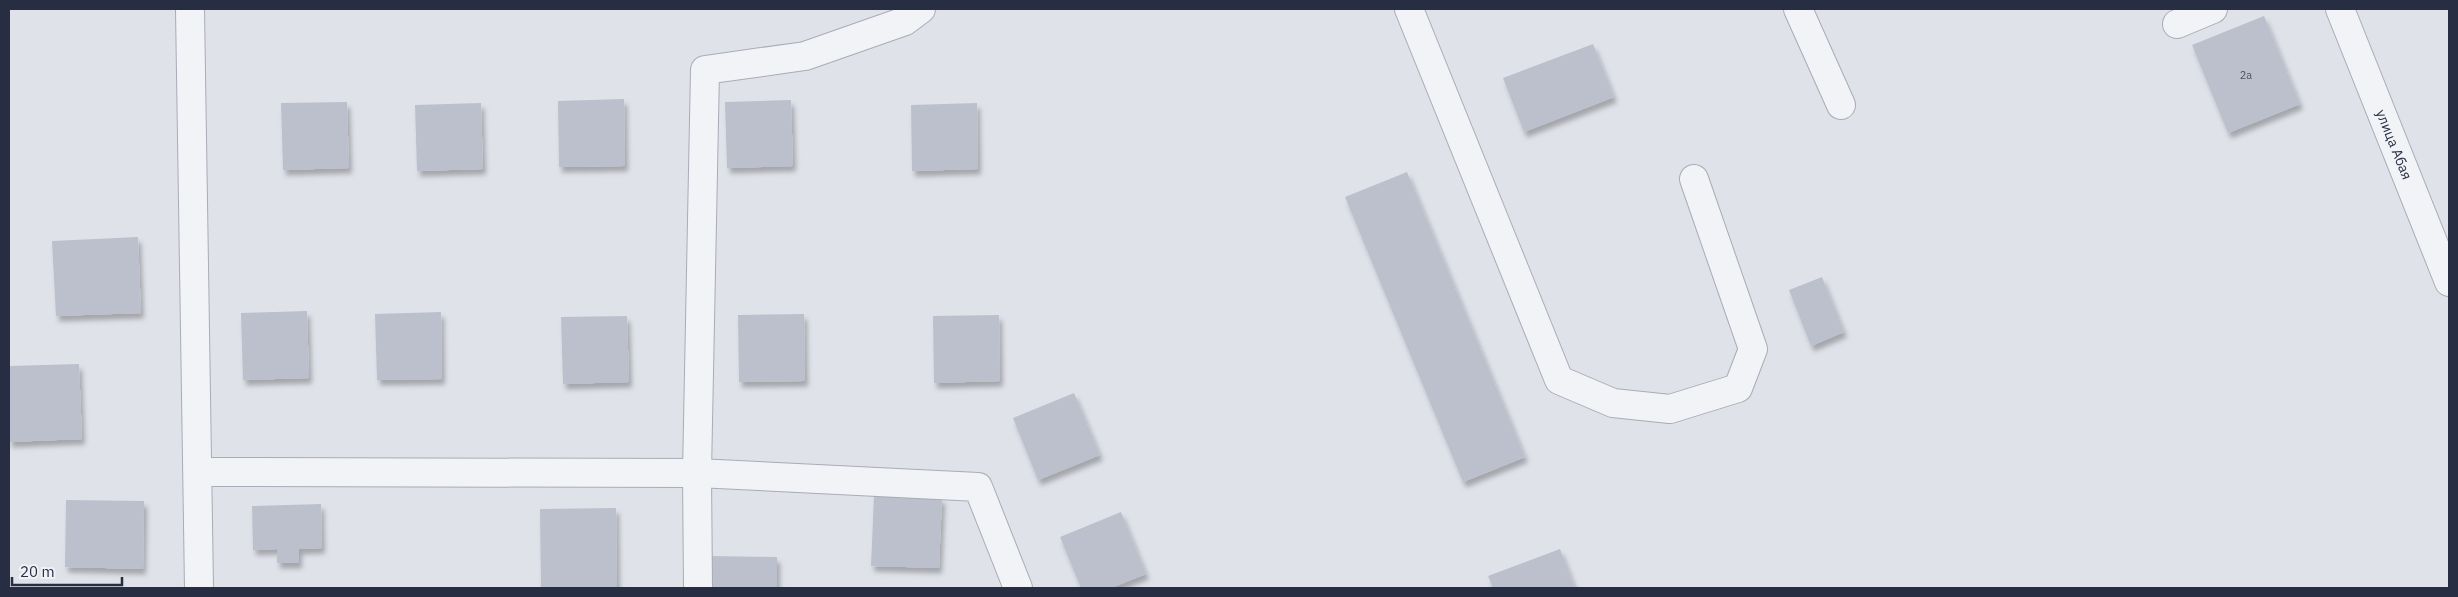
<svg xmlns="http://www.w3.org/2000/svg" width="2458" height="597" font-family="'IBM Plex Sans',sans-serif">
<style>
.building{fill:#bcc0cc;filter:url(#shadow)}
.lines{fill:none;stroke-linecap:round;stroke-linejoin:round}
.minor-casing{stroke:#a8acb7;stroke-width:30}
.minor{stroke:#f2f3f7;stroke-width:28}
.labels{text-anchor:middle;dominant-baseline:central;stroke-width:5;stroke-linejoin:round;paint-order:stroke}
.number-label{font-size:11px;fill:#4c5264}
.street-label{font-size:14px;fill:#272d42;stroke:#eff1f7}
</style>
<defs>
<filter id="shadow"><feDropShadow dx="3" dy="5.5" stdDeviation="2.5" flood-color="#0004"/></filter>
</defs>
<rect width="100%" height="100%" fill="#dfe2e9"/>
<!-- building -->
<path class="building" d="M2264 16 2300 104 2228 133 2192 45Z
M1593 44 1614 97 1524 132 1503 78Z
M624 99 625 166 559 167 558 101Z
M791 100 793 166 727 168 725 102Z
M347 102 349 168 283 170 281 103Z
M481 103 483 169 417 171 415 105Z
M977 103 978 169 912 171 911 105Z
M1407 172 1525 457 1463 482 1345 197Z
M138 237 141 313 56 316 52 241Z
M1822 277 1844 332 1811 346 1789 290Z
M307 311 309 378 243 380 241 313Z
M441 312 442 379 377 380 375 314Z
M804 314 805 381 739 382 738 315Z
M999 315 1000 381 934 383 933 316Z
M627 316 629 382 563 384 561 317Z
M79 364 82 439 9 442V366Z
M1074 393 1100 455 1038 480 1013 418Z
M874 496 942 498 939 568 871 566Z
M66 500 144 501 143 569 65 567Z
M321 504 322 548 299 549V563H277V549L253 550 252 506Z
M616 508 617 588H541L540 509Z
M1121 512 1146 574 1111 588H1081L1060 537Z
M1560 549 1575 588H1493L1488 576Z
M711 556 777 557V588H710Z"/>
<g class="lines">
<defs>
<g id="minor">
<path d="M190 9 199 588"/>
<path d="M1409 9 1559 380 1613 403 1670 409 1738 388 1753 349 1694 179"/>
<path d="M1798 9 1841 105"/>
<path id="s1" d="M2340 9 2449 282"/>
<path d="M2177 24 2213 9"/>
<path d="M198 472 697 473 978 487 1018 588"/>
<path d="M698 588 697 473 705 70 805 56 905 21 921 9"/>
</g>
</defs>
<!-- minor casing -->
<use href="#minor" class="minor-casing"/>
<!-- minor -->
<use href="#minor" class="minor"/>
</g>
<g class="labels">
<!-- number labels -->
<g class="number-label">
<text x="2246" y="75">2а</text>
</g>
<!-- street labels -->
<g class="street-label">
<text stroke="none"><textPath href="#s1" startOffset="146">улица Абая</textPath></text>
</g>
</g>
<!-- border -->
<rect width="2458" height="597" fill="none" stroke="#272d42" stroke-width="20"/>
<!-- scale -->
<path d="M12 577v8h110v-8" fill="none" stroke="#272d42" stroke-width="2.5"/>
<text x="20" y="577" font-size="15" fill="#272d42" stroke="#eff1f7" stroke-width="4" paint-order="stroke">20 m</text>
</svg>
